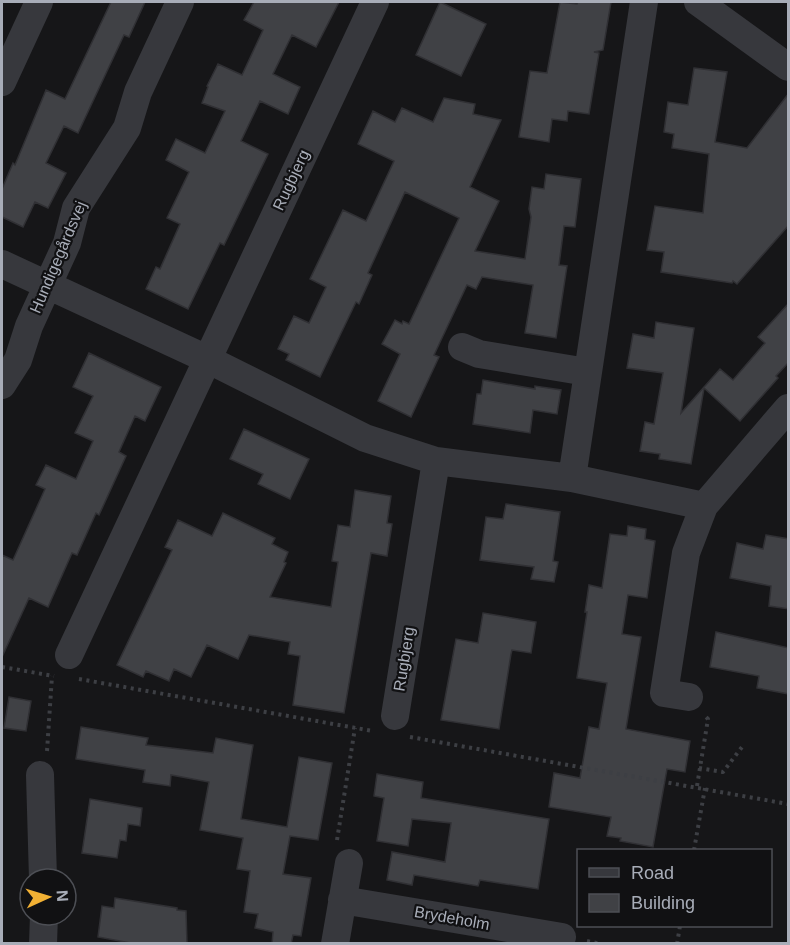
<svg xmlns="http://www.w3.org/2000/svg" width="790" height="945" font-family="Helvetica,sans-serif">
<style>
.building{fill:#404145;stroke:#303034;stroke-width:1.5}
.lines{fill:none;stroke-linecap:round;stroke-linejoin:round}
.path{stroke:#3d3f44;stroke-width:4;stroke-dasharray:3 4.5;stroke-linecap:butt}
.minor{stroke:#37383d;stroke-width:28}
.labels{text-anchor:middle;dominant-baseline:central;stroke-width:4.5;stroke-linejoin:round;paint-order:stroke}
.street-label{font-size:16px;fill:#a8adb8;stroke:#111113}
</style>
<rect width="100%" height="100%" fill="#161618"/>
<!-- building -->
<path class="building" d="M111 2H145L129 37 124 35 78 133 64 126 46 163 66 173 48 208 35 202 23 227 2 217V189L13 163 15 165 46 90 65 99Z
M254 2H339L316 47 292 35 273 74 300 87 288 114 260 101 241 141 268 154 224 245 220 243 188 309 146 289 156 267 160 269 180 224 167 218 189 172 166 160 176 139 205 153 225 111 202 103 208 87 207 86 218 64 242 75 263 30 244 20Z
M440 2 486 24 461 76 416 55Z
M560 2 577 4 578 2H611L603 50 594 52 599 53 589 114 568 111 567 121 552 119 549 142 519 137 530 71 547 73Z
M694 68 727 72 715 142 747 148 789 93V225L737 284 733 281 732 283 661 272 664 252 647 250 655 206 703 213 709 154 672 148 674 134 664 132 668 102 688 105Z
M444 98 475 104 473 114 501 120 470 187 499 201 475 251 525 259 531 217 529 209 532 187 544 189 546 174 581 179 575 227 564 226 559 265 567 266 556 338 525 333 533 285 482 277 476 289 467 285 434 355 439 357 411 417 378 401 400 354 382 344 395 320 402 324 403 321 409 324 459 218 405 192 368 273 372 275 359 304 356 302 320 377 286 360 289 354 278 349 294 316 309 323 326 287 310 279 343 210 366 221 394 161 358 144 373 111 395 122 402 108 433 122Z
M789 303V362L776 376 778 378 740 421 704 388 691 464 659 459 660 454 640 451 645 422 654 424 663 373 627 368 633 334 654 338 656 322 694 328 681 413 720 369 733 380 765 343 758 337Z
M89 353 161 387 145 421 135 416 119 452 126 456 99 515 96 513 77 555 72 553 48 607 29 598 2 657V555L13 560 45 489 36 485 46 465 76 479 93 441 75 433 93 396 73 387Z
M483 380 535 389V386L561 390 557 414 533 410 530 433 473 424 477 394H481Z
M244 429 309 459 290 499 258 484 263 474 230 459Z
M355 490 391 496 387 523 392 524 387 556 371 553 344 713 293 705 300 656 288 654 290 642 249 635 238 659 207 645 191 677 174 669 169 681 146 671 143 677 117 665 172 550 165 547 178 520 212 536 223 513 275 538 272 544 288 552 284 562 286 563 270 597 331 607 338 562 332 561 338 525 350 527Z
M506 504 560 512 553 561 558 562 554 582 531 579 534 567 480 560 486 517 503 519Z
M628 526 646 529 645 539 655 541 647 598 628 595 622 634 641 637 626 729 690 741 685 772 667 769 653 847 620 841 621 838 607 836 611 817 549 807 554 773 580 778 589 727 599 729 607 683 577 678 587 612H585L589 585 602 588 610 534 627 536Z
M766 535 789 539V609L769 606 771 586 730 578 737 543 763 549Z
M483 613 536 622 531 653 512 650 511 654 499 729 441 720 456 639 478 643Z
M716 632 789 648V694L757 688 759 676 710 667Z
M9 697 31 701 26 731 4 728Z
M81 727 148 738 146 745 213 753 216 738 253 745 241 819 287 827 299 757 332 763 318 840 290 836 283 874 311 878 301 936 293 935 291 944H272L273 932 255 928 258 914 244 912 250 871 237 869 243 838 200 830 209 782 171 775 170 786 143 782 145 770 76 759Z
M377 774 423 782 421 798 549 819 538 889 480 880 478 886 414 875 412 885 387 880 392 852 445 862 451 823 412 819 408 846 377 841 384 798 374 796Z
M90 799 142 808 140 826 128 824 126 841 120 840 117 858 82 853Z
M115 898 177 908V910L186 911 187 944H136L98 937 102 906 114 908Z"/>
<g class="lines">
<!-- path -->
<path class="path" d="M2 667 54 676
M79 679 373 731
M410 737 788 804
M47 751 52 676
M699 768 723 772 742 747
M697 786 708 719 706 717
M337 840 355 728
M694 850 705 788
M587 941 601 944
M677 944 680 926"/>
<!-- minor -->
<path class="minor" d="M698 2 788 67
M2 82 39 2
M2 264 207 359 365 438 436 461 572 478 704 506
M462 347 479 354 587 372
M2 385 18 360 29 326 67 243 76 208 127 128 138 92 180 2
M572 478 644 2
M69 655 375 2
M689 697 664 693 686 553 704 506 788 408
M395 716 436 461
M40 775 43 879
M342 900 562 937
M43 944 44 915
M335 944 349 863"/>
</g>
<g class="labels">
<!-- street labels -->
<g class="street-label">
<text transform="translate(291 180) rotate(-65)">Rugbjerg</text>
<text transform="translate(58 257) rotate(-67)">Hundigegårdsvej</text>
<text transform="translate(404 659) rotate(-81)">Rugbjerg</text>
<text transform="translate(452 918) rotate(10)">Brydeholm</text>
</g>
</g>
<!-- border -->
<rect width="790" height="945" fill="none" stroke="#a8adb8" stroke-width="6"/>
<!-- legend -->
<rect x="577" y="849" width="195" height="78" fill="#111113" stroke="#4d4f55" stroke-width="1.5"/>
<rect x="589" y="868" width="30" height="9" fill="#37383d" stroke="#4d4f55" stroke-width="1.5"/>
<text x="631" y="879" font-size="18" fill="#a8adb8">Road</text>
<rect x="589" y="894" width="30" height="18" fill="#404145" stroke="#4d4f55" stroke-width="1.5"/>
<text x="631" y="909" font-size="18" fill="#a8adb8">Building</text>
<!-- north arrow -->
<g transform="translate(48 897) rotate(86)"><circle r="28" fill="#111113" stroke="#4d4f55" stroke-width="1.5"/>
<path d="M0-4.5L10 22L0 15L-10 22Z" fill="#f2b134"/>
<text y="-9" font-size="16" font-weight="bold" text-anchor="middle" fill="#a8adb8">N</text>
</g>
</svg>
